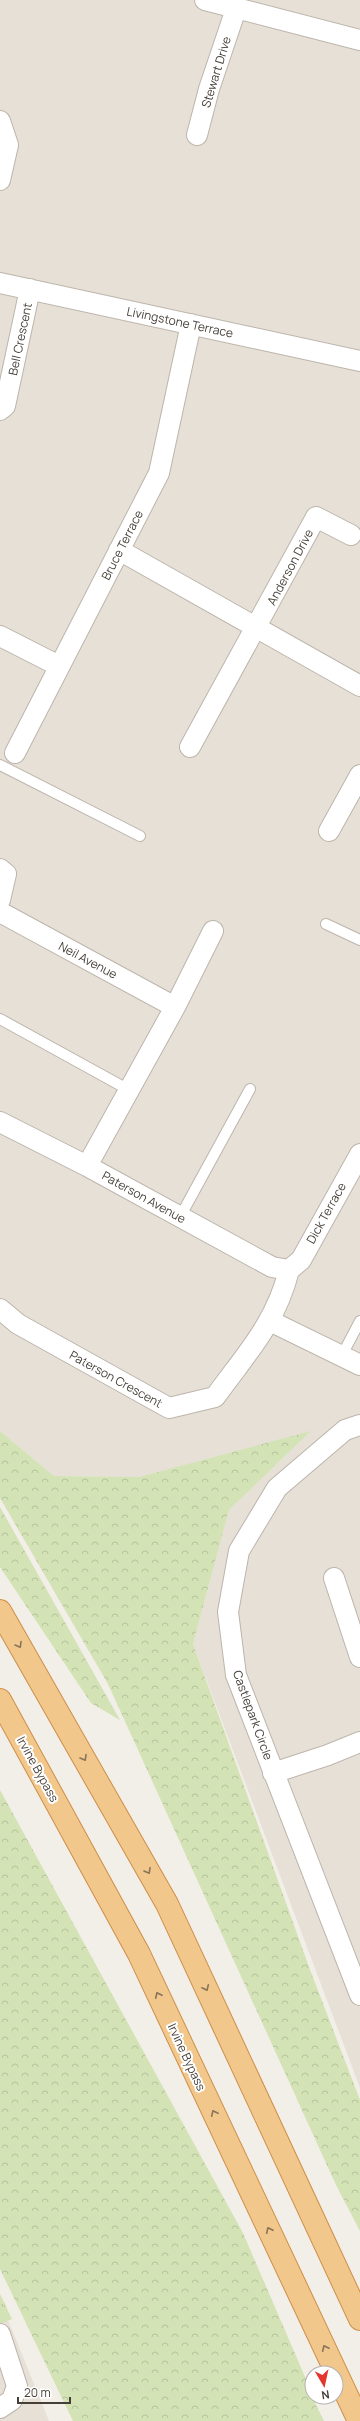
<svg xmlns="http://www.w3.org/2000/svg" width="360" height="2421" font-family="Manrope,sans-serif">
<style>
.residential{fill:#e6e0d7}
.grass{fill:url(#grass-tufts)}
.forest{fill:url(#forest-crowns)}
.lines{fill:none;stroke-linecap:round;stroke-linejoin:round}
.service-casing{stroke:#bdb5ac;stroke-width:12}
.minor-casing{stroke:#bdb5ac;stroke-width:22}
.trunk-casing{stroke:#ce8e47;stroke-width:24}
.service{stroke:#fff;stroke-width:10}
.minor{stroke:#fff;stroke-width:20}
.trunk{stroke:#f2c78c;stroke-width:22}
.oneway{stroke:#8a755a}
.labels{text-anchor:middle;dominant-baseline:central;stroke-width:4;stroke-linejoin:round;paint-order:stroke}
.street-label{font-size:12px;fill:#453f38;stroke:#fff}
</style>
<defs>
<pattern id="grass-tufts" width="24" height="20" patternUnits="userSpaceOnUse"><rect width="24" height="20" fill="#d3e3b5"/><path d="M3 7l-1-3M5 7V3M7 7l1-3M15 17l-1-3M17 17v-4M19 17l1-3" fill="none" stroke="#b6c49c"/></pattern>
<pattern id="forest-crowns" width="20" height="18" patternUnits="userSpaceOnUse"><rect width="20" height="18" fill="#d3e3b5"/><path d="M2 6a3 3 0 1 1 6 0M12 15a3 3 0 1 1 6 0" fill="none" stroke="#b6c49c"/></pattern>
</defs>
<rect width="100%" height="100%" fill="#f2eee8"/>
<!-- residential -->
<path class="residential" d="M0 0H360V2088L193 1644 229 1510 310 1432 139 1477 54 1476 0 1431Z
M0 2300 49 2421H0Z"/>
<!-- grass -->
<path class="grass" d="M0 2294 12 2319 0 2324Z"/>
<!-- forest -->
<path class="forest" d="M0 1431 54 1476 139 1477 311 1431 229 1510 193 1644 309 1967 360 2100V2231L336 2185 108 1684 0 1498Z
M0 1507 120 1720 91 1703 0 1567Z
M0 1790 243 2233 312 2393V2397L324 2421H73L0 2269Z"/>
<g class="lines">
<defs>
<path id="service" d="M0 765 140 836
M326 924 360 940
M0 1019 129 1090
M180 1217 250 1089
M342 1355 360 1321"/>
<path id="minor" d="M205 0 360 40
M0 121 8 145 0 180
M197 135 209 89 236 9
M0 283 360 361
M0 410 5 406 30 289
M119 550 360 686
M0 636 59 666
M190 747 316 517 351 535
M15 753 159 473 191 324
M329 831 360 775
M0 869 6 874 0 900
M0 912 175 1007
M0 1122 87 1166 272 1267 289 1270
M87 1166 175 1007 213 931
M289 1270 301 1260 360 1154
M0 1309 18 1324 169 1408 215 1397C246 1354 276 1323 289 1270
M270 1321 360 1365
M360 1425 345 1430 277 1488 239 1551 228 1612 236 1675 360 1995
M334 1578 360 1657
M273 1773 328 1755 360 1742
M0 2334 17 2386 12 2400 0 2408"/>
<path id="trunk" d="M0 1611 167 1904 360 2319
M0 1700 139 1954 359 2421"/>
</defs>
<!-- service casing -->
<use href="#service" class="service-casing"/>
<!-- minor casing -->
<use href="#minor" class="minor-casing"/>
<!-- trunk casing -->
<use href="#trunk" class="trunk-casing"/>
<!-- service -->
<use href="#service" class="service"/>
<!-- minor -->
<use href="#minor" class="minor"/>
<!-- trunk -->
<use href="#trunk" class="trunk"/>
</g>
<!-- one-way arrows -->
<defs><path id="oneway-chevron" d="M-2-3.5L2.5 0L-2 3.5" fill="none" stroke-width="1.6" stroke-linecap="round" stroke-linejoin="round"/></defs>
<g class="oneway">
<use href="#oneway-chevron" transform="translate(19 1645) rotate(60)"/>
<use href="#oneway-chevron" transform="translate(84 1758) rotate(60)"/>
<use href="#oneway-chevron" transform="translate(148 1871) rotate(60)"/>
<use href="#oneway-chevron" transform="translate(206 1988) rotate(65)"/>
<use href="#oneway-chevron" transform="translate(158 1995) rotate(-115)"/>
<use href="#oneway-chevron" transform="translate(214 2113) rotate(-115)"/>
<use href="#oneway-chevron" transform="translate(269 2230) rotate(-115)"/>
<use href="#oneway-chevron" transform="translate(325 2348) rotate(-115)"/>
</g>
<g class="labels">
<!-- street labels -->
<g class="street-label">
<text transform="translate(216 72) rotate(-73)">Stewart Drive</text>
<text transform="translate(180 322) rotate(12)">Livingstone Terrace</text>
<text transform="translate(20 339) rotate(-78)">Bell Crescent</text>
<text transform="translate(122 545) rotate(-63)">Bruce Terrace</text>
<text transform="translate(290 567) rotate(-62)">Anderson Drive</text>
<text transform="translate(88 960) rotate(28)">Neil Avenue</text>
<text transform="translate(144 1197) rotate(29)">Paterson Avenue</text>
<text transform="translate(326 1213) rotate(-61)">Dick Terrace</text>
<text transform="translate(116 1379) rotate(29)">Paterson Crescent</text>
<text transform="translate(253 1715) rotate(70)">Castlepark Circle</text>
<text transform="translate(38 1769) rotate(61)">Irvine Bypass</text>
<text transform="translate(187 2057) rotate(65)">Irvine Bypass</text>
</g>
</g>
<!-- north arrow -->
<g transform="translate(324 2385) rotate(171)"><circle r="19" fill="#ffffff" stroke="#b5b2af"/>
<path d="M0-3L7 15L0 10L-7 15Z" fill="#e4362e"/>
<text y="-6" font-size="11" font-weight="bold" text-anchor="middle" fill="#453f38">N</text>
</g>
<!-- scale -->
<path d="M18 2397v6h52v-6" fill="none" stroke="#453f38" stroke-width="2"/>
<text x="24" y="2397" font-size="12" fill="#453f38" stroke="#ffffff" stroke-width="3" paint-order="stroke">20 m</text>
</svg>
